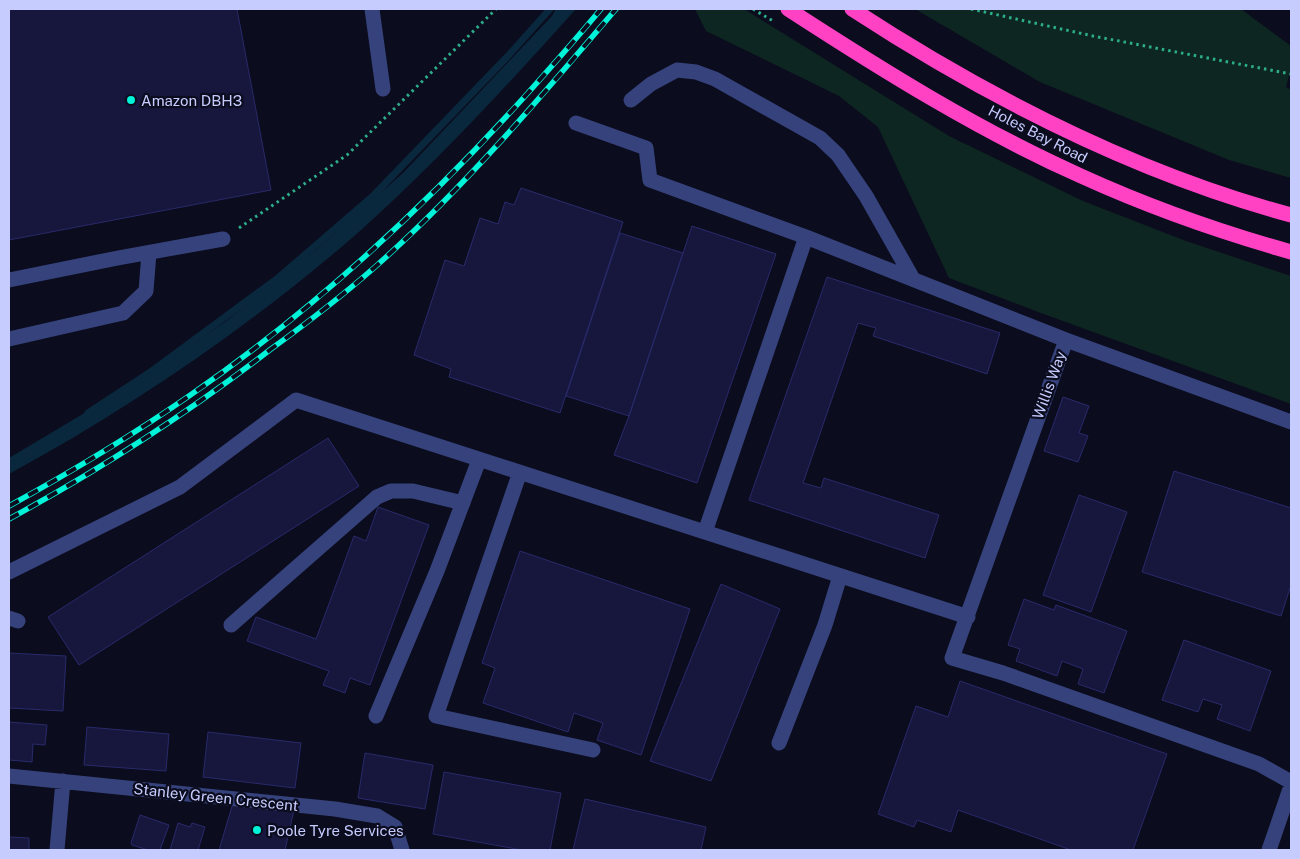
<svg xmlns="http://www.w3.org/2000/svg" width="1300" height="859" font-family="'Public Sans',sans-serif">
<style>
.green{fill:#0e2621}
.water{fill:#0a283d}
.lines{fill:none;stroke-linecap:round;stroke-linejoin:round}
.stream{stroke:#0a283d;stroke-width:7}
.building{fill:#17173e;stroke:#292a6a}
.path{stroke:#2cae8b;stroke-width:3;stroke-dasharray:2.5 4;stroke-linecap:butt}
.minor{stroke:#36427c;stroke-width:15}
.highway{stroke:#ff42c3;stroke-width:15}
.rail-casing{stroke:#00f2d9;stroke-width:5.5}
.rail{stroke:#0b0c1d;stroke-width:4;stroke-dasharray:11;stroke-linecap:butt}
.poi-dot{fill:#00f2d9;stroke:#0b0c1d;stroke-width:2}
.labels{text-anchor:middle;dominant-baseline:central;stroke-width:4.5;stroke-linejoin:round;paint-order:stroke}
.poi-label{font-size:15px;fill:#c7ccff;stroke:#0b0c1d;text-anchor:start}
.street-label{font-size:15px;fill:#c7ccff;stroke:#0b0c1d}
</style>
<rect width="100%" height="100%" fill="#0b0c1d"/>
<!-- green -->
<path class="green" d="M695 9H744L949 136 1083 201 1186 241 1291 276V404L1041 313 949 278 878 127 839 96 706 31Z
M915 9H1241L1291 46V68L1286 87 1291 90V178L1229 160 1040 82Z"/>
<!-- water -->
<path class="water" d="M556 9H576C507 86 437 162 360 231 255 323 131 408 9 474V458L133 384 225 322 317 249 403 173 552 16Z"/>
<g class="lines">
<!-- stream -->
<path class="stream" d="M88 413 149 373 278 278 373 196 507 57 550 9"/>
</g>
<!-- building -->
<path class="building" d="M9 9H237L271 190 9 240Z
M521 188 623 222 560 413 449 377 451 369 414 355 445 260 464 266 480 218 498 224 505 202 514 205Z
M692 226 776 254 697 483 614 455 629 416Z
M620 233 683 253 629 416 566 396Z
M827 277 1000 333 987 374 873 336 876 328 858 323 803 483 821 488 824 478 939 515 925 558 749 500Z
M1063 397 1089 406 1079 433 1088 436 1078 462 1044 451Z
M328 438 359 486 79 665 48 617Z
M1174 471 1291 508V585L1281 616 1142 572Z
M1079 495 1127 512 1091 612 1043 595Z
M378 507 429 525 370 685 350 678 345 693 323 685 329 671 247 641 256 617 316 639 354 536 366 541Z
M520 551 690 609 641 755 597 740 603 723 574 713 568 732 483 703 495 668 482 663Z
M721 584 780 609 711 781 650 761Z
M1024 599 1054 610 1056 605 1127 631 1104 693 1078 684 1083 669 1062 661 1057 676 1016 661 1020 649 1008 645Z
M1184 640 1271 671 1250 731 1217 719 1222 705 1203 699 1198 712 1162 700Z
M9 653 66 656 63 711 9 708Z
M960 681 1167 754 1133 850H1071L958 810 951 832 917 820 914 827 878 814 916 706 948 717Z
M9 722 47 725 45 745 33 744 32 762 9 760Z
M87 727 169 734 166 771 84 765Z
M208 732 301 743 295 788 203 777Z
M365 753 433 765 425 809 358 798Z
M444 772 561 793 550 850H522L433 834Z
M585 799 706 827 701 850H573Z
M233 803 294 810 285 850H219Z
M140 815 169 825 160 850H148L132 845 131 843Z
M178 823 190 827 192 823 205 827 198 850H170Z
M9 837 29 838V850H9Z"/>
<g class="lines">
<!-- path -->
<path class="path" d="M753 9 773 21
M971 9 1093 36 1291 74
M239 228 347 155 496 9"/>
<!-- minor -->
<path class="minor" d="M372 9 383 89
M631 100 651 84 677 70 696 72 715 79 820 138 838 155 866 196 913 279
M576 123 646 148 650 180 806 237 1066 340
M9 280 118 258 223 239
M9 339 123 313 146 291 149 253
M1291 422 1066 340 952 658 1003 673 1259 764 1291 782
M520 472 436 716 593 750
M705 532 806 237
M9 572 180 487 296 400 968 617
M9 618 18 621
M231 625 377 497 391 491H413L463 503
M376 716 437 571 479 460
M779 743 825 625 840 576
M9 776 335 809 377 816 395 827 402 850
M57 850 63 781
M1269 850 1291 786"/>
<!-- highway -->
<path class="highway" d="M788 9C882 70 978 130 1081 176 1149 207 1220 232 1291 252
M852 9C987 97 1135 173 1291 215"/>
<defs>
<path id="rail" d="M9 506C71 472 131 436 189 396 314 310 425 207 527 94 552 66 577 38 601 9
M9 519C101 469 188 413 271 349 307 323 342 296 375 267 463 189 540 98 616 9"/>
</defs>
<!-- rail casing -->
<use href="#rail" class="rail-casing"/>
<!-- rail -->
<use href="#rail" class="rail"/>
</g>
<!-- markers -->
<g class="poi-dot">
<circle cx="131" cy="100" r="5"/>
<circle cx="257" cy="830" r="5"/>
</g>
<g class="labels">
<!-- poi labels -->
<g class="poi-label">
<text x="141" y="100">Amazon DBH3</text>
<text x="267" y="830">Poole Tyre Services</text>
</g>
<!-- street labels -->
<g class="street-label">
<text transform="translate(1038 134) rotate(27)">Holes Bay Road</text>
<text transform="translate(1049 385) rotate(-70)">Willis Way</text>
<text transform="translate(216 797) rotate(6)">Stanley Green Crescent</text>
</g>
</g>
<!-- border -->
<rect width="1300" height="859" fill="none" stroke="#c7ccff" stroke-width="20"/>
</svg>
